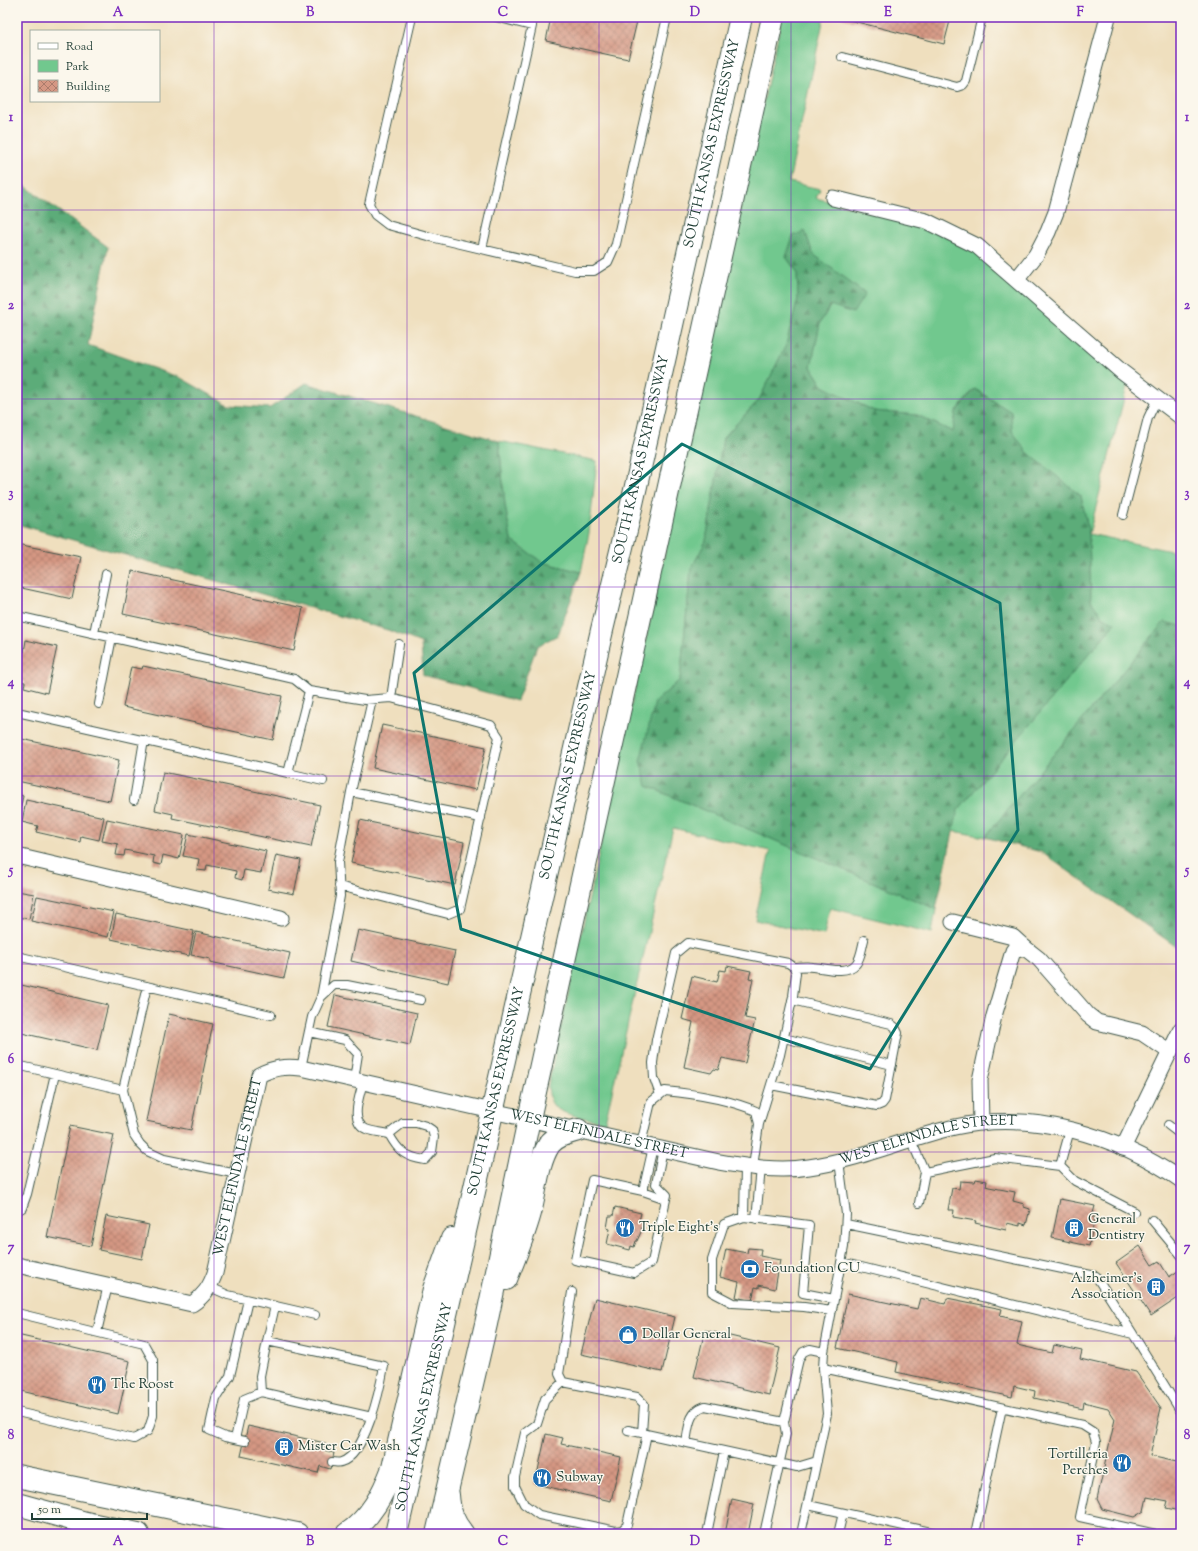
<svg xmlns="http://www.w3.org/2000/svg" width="1198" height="1551" font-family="'Sorts Mill Goudy',serif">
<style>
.green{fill:#71c88e;stroke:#488261}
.forest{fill:url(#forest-firs);stroke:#3e7456}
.building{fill:url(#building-cross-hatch)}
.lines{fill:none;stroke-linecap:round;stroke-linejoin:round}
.lane-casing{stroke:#3e5549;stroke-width:10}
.street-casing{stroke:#3e5549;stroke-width:17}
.primary-casing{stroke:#3e5549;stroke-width:24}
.lane{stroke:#fff;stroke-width:8}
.street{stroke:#fff;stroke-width:15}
.primary{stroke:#fff;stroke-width:22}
.marked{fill:none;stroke:#0f766e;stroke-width:3;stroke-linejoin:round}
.grid{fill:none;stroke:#7b2cbf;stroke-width:1;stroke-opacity:0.55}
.labels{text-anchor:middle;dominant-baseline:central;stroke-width:3;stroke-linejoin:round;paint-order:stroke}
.street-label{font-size:14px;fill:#1f3d34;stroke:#fbf7ec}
.poi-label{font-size:14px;fill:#1f3d34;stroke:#fbf7ec;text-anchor:start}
.neatline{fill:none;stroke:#7b2cbf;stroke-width:1.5}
.grid-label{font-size:13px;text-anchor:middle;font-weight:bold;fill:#7b2cbf}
</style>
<defs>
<pattern id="forest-firs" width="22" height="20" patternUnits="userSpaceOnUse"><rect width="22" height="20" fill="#5cac79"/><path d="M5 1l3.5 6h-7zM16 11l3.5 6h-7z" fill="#4b8d64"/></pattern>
<pattern id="building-cross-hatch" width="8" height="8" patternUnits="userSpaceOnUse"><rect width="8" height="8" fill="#d59783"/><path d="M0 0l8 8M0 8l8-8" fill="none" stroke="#ac7c6c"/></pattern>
</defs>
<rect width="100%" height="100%" fill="#fbf7ec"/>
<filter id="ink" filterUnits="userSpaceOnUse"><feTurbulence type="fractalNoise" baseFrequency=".025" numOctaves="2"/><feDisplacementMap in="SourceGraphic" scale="8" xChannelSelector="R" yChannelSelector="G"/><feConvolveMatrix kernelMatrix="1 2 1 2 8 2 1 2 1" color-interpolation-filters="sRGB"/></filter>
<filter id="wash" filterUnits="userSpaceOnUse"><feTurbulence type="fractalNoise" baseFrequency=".012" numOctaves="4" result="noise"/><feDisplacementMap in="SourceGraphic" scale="16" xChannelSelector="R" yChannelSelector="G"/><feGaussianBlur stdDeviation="0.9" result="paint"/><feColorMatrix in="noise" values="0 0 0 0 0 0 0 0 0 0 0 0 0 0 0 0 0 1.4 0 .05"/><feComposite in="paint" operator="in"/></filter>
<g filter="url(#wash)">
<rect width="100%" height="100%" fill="#efdfbe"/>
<!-- green -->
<path class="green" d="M782 17H824L789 182 820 189 816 198 921 225 969 246 1128 383 1089 534 1181 553V626L1164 622 985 837 953 831 958 810 1115 623 1102 616 1091 601 1089 534 1081 496 1027 452 1012 431 1011 412 974 389 956 412 953 432 917 415 874 411 823 386 811 367 820 323 831 305 865 294 813 254 805 231 786 257 797 272 798 299 786 345 759 400 723 438 706 541 691 569 680 680 655 702 647 786 936 909 932 933 830 908 824 935 755 920 770 851 673 828 605 1122C592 1119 563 1116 554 1106 549 1100 549 1093 548 1086Z
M499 441 597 461 589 533 581 572 542 562 511 540 505 505Z"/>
<!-- forest -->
<path class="forest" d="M17 180 108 247 88 345 181 378 229 405 270 408 306 383 499 441 505 505 511 540 542 562 581 572 558 635 537 646 517 701 423 675 421 643 391 631 17 524Z
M805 231 813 254 865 294 853 313 830 305 820 323 811 367 823 386 874 411 917 415 953 432 956 412 975 389 1011 412 1012 431 1027 452 1081 496 1089 534 1091 601 1102 616 1115 623 958 810 936 909 647 786 640 761 655 702 680 680 691 569 706 541 723 438 759 400 786 345 798 299 797 272 786 257 793 236Z
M1164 622 1181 626V950L1041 852 985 837Z"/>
<g id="blocks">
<!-- building -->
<path class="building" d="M551 17H638L628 59 546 41Z
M842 17H951L944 44 841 18Z
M17 544 81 557 72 599 17 587Z
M132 571 303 608 294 651 123 614Z
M26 640 57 647 47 693 24 687 25 682 17 681V651L24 652Z
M143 666 282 696 273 740 123 707 131 667 142 669Z
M382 725 486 747 476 790 373 768Z
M17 738 119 760 110 801 17 781Z
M163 772 320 805 311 847 172 818 173 814 155 810Z
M17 794 23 796 18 821H17Z
M26 800 104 817 99 840 81 836 80 842 36 832 38 826 22 822Z
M107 819 184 835 179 859 163 855 161 865 153 863 154 856 125 850 124 856 116 855 118 844 102 841Z
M360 820 464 842 455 885 351 863Z
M188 834 266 851 261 873 244 870 242 880 235 878 236 871 207 865 206 871 197 870 199 859 183 856Z
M276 855 301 860 294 894 268 889Z
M17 891 34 894 29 919 17 917Z
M37 896 114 912 108 937 31 921Z
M116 914 194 931 189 956 111 939Z
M358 930 455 951 448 983 351 961Z
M196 932 290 953 284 978 210 962V959L191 955Z
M727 966 751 971 749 978 753 979 745 1018 755 1020 745 1063 722 1058 718 1070 714 1069 711 1073 684 1067 693 1022 682 1019 692 976 717 982 720 970 726 971Z
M17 984 108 1005 97 1050 17 1032Z
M335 995 417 1013 410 1045 328 1027Z
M169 1014 213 1024 191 1130 146 1121Z
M70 1126 114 1135 91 1246 47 1237Z
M976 1179 987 1181 986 1186 989 1187 1015 1192 1013 1201 1024 1204V1207L1030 1209 1026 1225 1020 1223V1226L1007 1223 1006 1230 975 1223 976 1221 953 1217 954 1210H948L952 1188 959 1189 960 1181 975 1182Z
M1060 1199 1095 1206 1092 1217H1095L1089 1246 1052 1238Z
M615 1207 641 1213 639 1221 643 1222 641 1232 637 1241H636L634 1247 631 1246 630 1250 607 1244 610 1229 607 1228 609 1216H613Z
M106 1216 149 1225 142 1259 99 1250Z
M1140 1246 1152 1265 1159 1261 1169 1277 1181 1269V1296L1151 1316 1116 1263Z
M748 1248 761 1249 760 1256 780 1260 775 1289 759 1285V1288L755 1287 752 1301 736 1297 739 1282 720 1277 726 1249 747 1253Z
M848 1294 917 1309 920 1298 945 1304 947 1298 1002 1309 1000 1316 1022 1321 1017 1345 1052 1353 1054 1345 1082 1351 1080 1359 1136 1372 1161 1408 1150 1456 1181 1463V1511L1166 1508 1168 1501 1147 1497 1144 1511 1134 1517 1102 1509 1097 1499 1115 1419 1108 1408 1084 1402 1083 1409 1034 1398 1035 1391 1014 1386 1012 1397 896 1372 898 1362 837 1348Z
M595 1298 675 1317 662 1372 581 1354Z
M705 1330 780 1348 769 1395 694 1377Z
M17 1335 130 1361 118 1414 17 1390Z
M248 1426 325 1443 324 1450 334 1453 330 1469 320 1466 318 1473 241 1456Z
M546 1434 563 1438 561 1444 621 1457 611 1501 535 1484Z
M732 1499 754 1504 748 1534H725Z"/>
</g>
</g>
<g filter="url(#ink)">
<use href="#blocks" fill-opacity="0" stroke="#3e5549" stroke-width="1"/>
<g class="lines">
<defs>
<path id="lane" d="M412 17 369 204 375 215 388 225 431 237 575 271H594L608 262 616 244 667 17
M842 57 957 87 963 85 966 81 982 17
M482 249 532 26 496 17
M1123 515 1148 418 1157 399
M17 616 294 679 309 691 288 773 17 712
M94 633 106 574
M309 691 365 700 391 698 491 725 499 737 460 909 448 914 339 886
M391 698 399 644
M99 704 112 637
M288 773 323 781
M351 792 481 818
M134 800 144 740
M17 956 271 1015
M794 967C800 967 807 966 813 967 825 968 846 975 856 964 861 958 862 947 864 940
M321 997 340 896 338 862 351 792 372 700
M309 1032 345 1040 358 1054 354 1080
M784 1038 892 1065
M17 1065 123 1090 134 1135 140 1144 147 1151 164 1159 237 1174
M301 1068 312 1017 321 997 334 985H347L421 1000
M363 1082C360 1096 349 1121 366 1129 373 1132 382 1132 389 1134L403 1123H416L426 1126 432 1130 434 1137 432 1152 425 1160C405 1157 398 1151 389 1134
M771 1085 877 1106 882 1104 885 1100 898 1033 895 1027 891 1024 792 1000
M123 1090 147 986
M660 1095 654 1078 653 1063 656 1040 676 953 688 943 788 963 794 967 796 973 793 996 780 1055 759 1124
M1168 1125 1181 1135
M910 1138 925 1172 995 1158 1060 1166 1070 1130
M641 1144 651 1102 665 1091C696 1094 728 1099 756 1111L759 1124 753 1167
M653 1147 643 1191 592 1180 575 1260 634 1273 652 1262 667 1195 656 1184 663 1149
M745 1166 744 1217 724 1224 712 1260V1292L733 1303 804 1307 832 1311
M1060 1166 1075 1181 1135 1212
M643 1191 666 1199
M919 1203 925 1172
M17 1211 22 1208 27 1194 55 1074
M744 1217 809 1225 803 1293 834 1299
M756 1219 761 1168
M1152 1220 1181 1255
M846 1224 1096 1276 1133 1334
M841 1262 1133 1334 1181 1412
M210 1287 228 1295 315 1315
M572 1292 559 1374 563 1382 637 1397 644 1404 642 1433
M275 1306 267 1341 384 1366C380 1389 366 1455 341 1462 339 1463 335 1462 332 1462
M17 1313 144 1344 153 1360V1416L148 1431 134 1439 17 1412
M97 1332 108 1285
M1181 1336 1179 1337 1181 1341
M267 1341 260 1376 261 1392 372 1417
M823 1368 1082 1425 1093 1432 1096 1442 1080 1517 1156 1534
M563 1382 545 1399 537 1424 525 1433 515 1477V1486L524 1504 539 1515 616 1531 622 1530 627 1525 647 1434
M784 1422 799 1359 803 1352 810 1349 824 1352
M628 1430 797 1467 817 1461
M235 1439 244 1399 261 1392
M245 1441 225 1437 209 1430 216 1398 230 1376 248 1300
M686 1442C689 1427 688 1412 705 1406L784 1422 786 1434 764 1534
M808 1505 940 1534
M707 1534 724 1451
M801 1534 827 1414 823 1368 824 1352 844 1247 846 1214 839 1161
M838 1534 843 1513
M975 1534 1002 1408"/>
<g id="street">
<path d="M833 198 926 221 977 246 1122 372 1181 417"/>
<path d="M1017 279 1036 255 1048 232 1056 212 1108 17"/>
<path d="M17 856 281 918"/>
<path d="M953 922 1013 937 1025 948"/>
<path d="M981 1123 980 1080 994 1016 1013 951 1025 948 1039 959 1088 1015 1097 1022 1142 1033 1170 1052"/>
<path d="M1123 1148 1181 1029"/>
<path id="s1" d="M17 1265 192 1304C204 1296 210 1287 215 1273L259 1075C273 1068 284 1066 301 1068L719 1162C749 1167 779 1172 809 1167 859 1160 906 1138 955 1127 1032 1110 1117 1135 1181 1180"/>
</g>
<g id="primary">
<path d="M506 1279C515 1257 524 1235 530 1213 536 1191 537 1164 549 1145 555 1136 567 1133 578 1130"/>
<path d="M17 1476 297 1534"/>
<path d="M448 1495C449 1511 453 1522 463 1534"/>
<path d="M17 1504 86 1523 138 1534"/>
<path d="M347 1534C371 1518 383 1494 393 1468L434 1289 452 1239"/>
<path id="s2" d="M396 1534 602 630 627 526 741 17"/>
<path d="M437 1534 486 1324 529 1119 773 17"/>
</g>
</defs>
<!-- lane casing -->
<use href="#lane" class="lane-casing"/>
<!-- street casing -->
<use href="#street" class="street-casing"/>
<!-- primary casing -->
<use href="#primary" class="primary-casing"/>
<!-- lane -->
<use href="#lane" class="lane"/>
<!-- street -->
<use href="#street" class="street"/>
<!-- primary -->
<use href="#primary" class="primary"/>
</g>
</g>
<!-- marked area -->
<path class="marked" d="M682 444 1000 603 1018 830 870 1069 461 929 414 673Z"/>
<!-- grid -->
<path class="grid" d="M214 17V1534M407 17V1534M599 17V1534M791 17V1534M984 17V1534M17 210H1181M17 399H1181M17 587H1181M17 776H1181M17 964H1181M17 1152H1181M17 1341H1181"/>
<!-- icons -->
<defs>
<symbol id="restaurant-disc" viewBox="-11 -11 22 22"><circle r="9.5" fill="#1f6fb2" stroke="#fbf7ec"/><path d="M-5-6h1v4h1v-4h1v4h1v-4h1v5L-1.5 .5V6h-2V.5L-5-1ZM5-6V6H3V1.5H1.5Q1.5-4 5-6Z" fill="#fff"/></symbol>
<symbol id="building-disc" viewBox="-11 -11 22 22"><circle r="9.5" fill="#1f6fb2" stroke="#fbf7ec"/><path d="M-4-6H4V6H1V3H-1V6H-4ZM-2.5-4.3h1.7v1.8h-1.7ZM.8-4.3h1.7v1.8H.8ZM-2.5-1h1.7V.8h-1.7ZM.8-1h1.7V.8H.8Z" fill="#fff"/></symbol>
<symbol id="bank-disc" viewBox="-11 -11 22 22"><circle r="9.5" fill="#1f6fb2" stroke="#fbf7ec"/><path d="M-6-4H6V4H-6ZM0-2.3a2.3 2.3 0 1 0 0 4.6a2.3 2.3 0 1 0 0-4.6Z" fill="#fff"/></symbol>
<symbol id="shop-disc" viewBox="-11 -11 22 22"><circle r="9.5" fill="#1f6fb2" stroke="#fbf7ec"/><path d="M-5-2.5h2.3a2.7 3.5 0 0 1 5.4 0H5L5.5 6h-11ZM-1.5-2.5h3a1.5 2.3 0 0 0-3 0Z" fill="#fff"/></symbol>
</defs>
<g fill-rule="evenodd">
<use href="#restaurant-disc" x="614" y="1217" width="22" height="22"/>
<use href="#building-disc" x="1063" y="1217" width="22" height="22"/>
<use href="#bank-disc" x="739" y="1258" width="22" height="22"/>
<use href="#building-disc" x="1145" y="1276" width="22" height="22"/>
<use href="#shop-disc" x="617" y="1324" width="22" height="22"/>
<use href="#restaurant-disc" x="86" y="1374" width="22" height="22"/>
<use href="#building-disc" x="273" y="1436" width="22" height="22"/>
<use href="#restaurant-disc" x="1111" y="1452" width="22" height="22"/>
<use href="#restaurant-disc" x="531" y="1467" width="22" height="22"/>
</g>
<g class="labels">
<!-- street labels -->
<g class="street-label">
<text stroke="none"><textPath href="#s2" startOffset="1426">SOUTH KANSAS EXPRESSWAY</textPath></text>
<text stroke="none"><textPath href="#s2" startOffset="1102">SOUTH KANSAS EXPRESSWAY</textPath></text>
<text stroke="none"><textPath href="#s2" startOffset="778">SOUTH KANSAS EXPRESSWAY</textPath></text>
<text stroke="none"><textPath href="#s2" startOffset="454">SOUTH KANSAS EXPRESSWAY</textPath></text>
<text stroke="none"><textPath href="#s1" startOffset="770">WEST ELFINDALE STREET</textPath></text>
<text stroke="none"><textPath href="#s1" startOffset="1106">WEST ELFINDALE STREET</textPath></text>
<text stroke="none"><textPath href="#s1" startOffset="327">WEST ELFINDALE STREET</textPath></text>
<text stroke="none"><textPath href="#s2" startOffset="130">SOUTH KANSAS EXPRESSWAY</textPath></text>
</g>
<!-- poi labels -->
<g class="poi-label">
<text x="1088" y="1220">General<tspan x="1088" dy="16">Dentistry</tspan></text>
<text x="639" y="1228">Triple Eight's</text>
<text x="764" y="1269">Foundation CU</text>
<text x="1142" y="1279" text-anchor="end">Alzheimer's<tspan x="1142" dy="16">Association</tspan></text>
<text x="642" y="1335">Dollar General</text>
<text x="111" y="1385">The Roost</text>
<text x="298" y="1447">Mister Car Wash</text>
<text x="1108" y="1455" text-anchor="end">Tortilleria<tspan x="1108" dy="16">Perches</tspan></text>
<text x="556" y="1478">Subway</text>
</g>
</g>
<!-- margin -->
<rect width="1198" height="1551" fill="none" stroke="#fbf7ec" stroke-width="44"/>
<!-- legend -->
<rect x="30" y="30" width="130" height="72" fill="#fbf7ec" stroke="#a3ada2"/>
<rect x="38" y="43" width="20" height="6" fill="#ffffff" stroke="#a3ada2"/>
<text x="66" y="50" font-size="12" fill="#1f3d34">Road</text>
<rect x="38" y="60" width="20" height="12" fill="#71c88e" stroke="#a3ada2"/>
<text x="66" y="70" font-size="12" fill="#1f3d34">Park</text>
<rect x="38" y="80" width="20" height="12" fill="url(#building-cross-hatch)" stroke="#a3ada2"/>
<text x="66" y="90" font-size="12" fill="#1f3d34">Building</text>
<!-- scale -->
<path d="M32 1513v6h115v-6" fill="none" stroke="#1f3d34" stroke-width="2"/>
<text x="38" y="1513" font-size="12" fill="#1f3d34" stroke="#fbf7ec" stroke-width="3" paint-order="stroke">50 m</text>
<rect x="22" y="22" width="1154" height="1507" class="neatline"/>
<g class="grid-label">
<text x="118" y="16">A</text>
<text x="310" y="16">B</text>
<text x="503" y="16">C</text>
<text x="695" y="16">D</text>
<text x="888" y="16">E</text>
<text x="1080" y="16">F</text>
<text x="11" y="121">1</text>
<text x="1187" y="121">1</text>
<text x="11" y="309">2</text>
<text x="1187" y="309">2</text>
<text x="11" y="497">3</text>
<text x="1187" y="497">3</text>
<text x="11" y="686">4</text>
<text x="1187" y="686">4</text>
<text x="11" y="874">5</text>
<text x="1187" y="874">5</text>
<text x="11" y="1063">6</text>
<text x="1187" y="1063">6</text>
<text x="11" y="1251">7</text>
<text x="1187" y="1251">7</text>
<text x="11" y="1439">8</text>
<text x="1187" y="1439">8</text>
<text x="118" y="1545">A</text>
<text x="310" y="1545">B</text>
<text x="503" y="1545">C</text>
<text x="695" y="1545">D</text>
<text x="888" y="1545">E</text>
<text x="1080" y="1545">F</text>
</g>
</svg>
